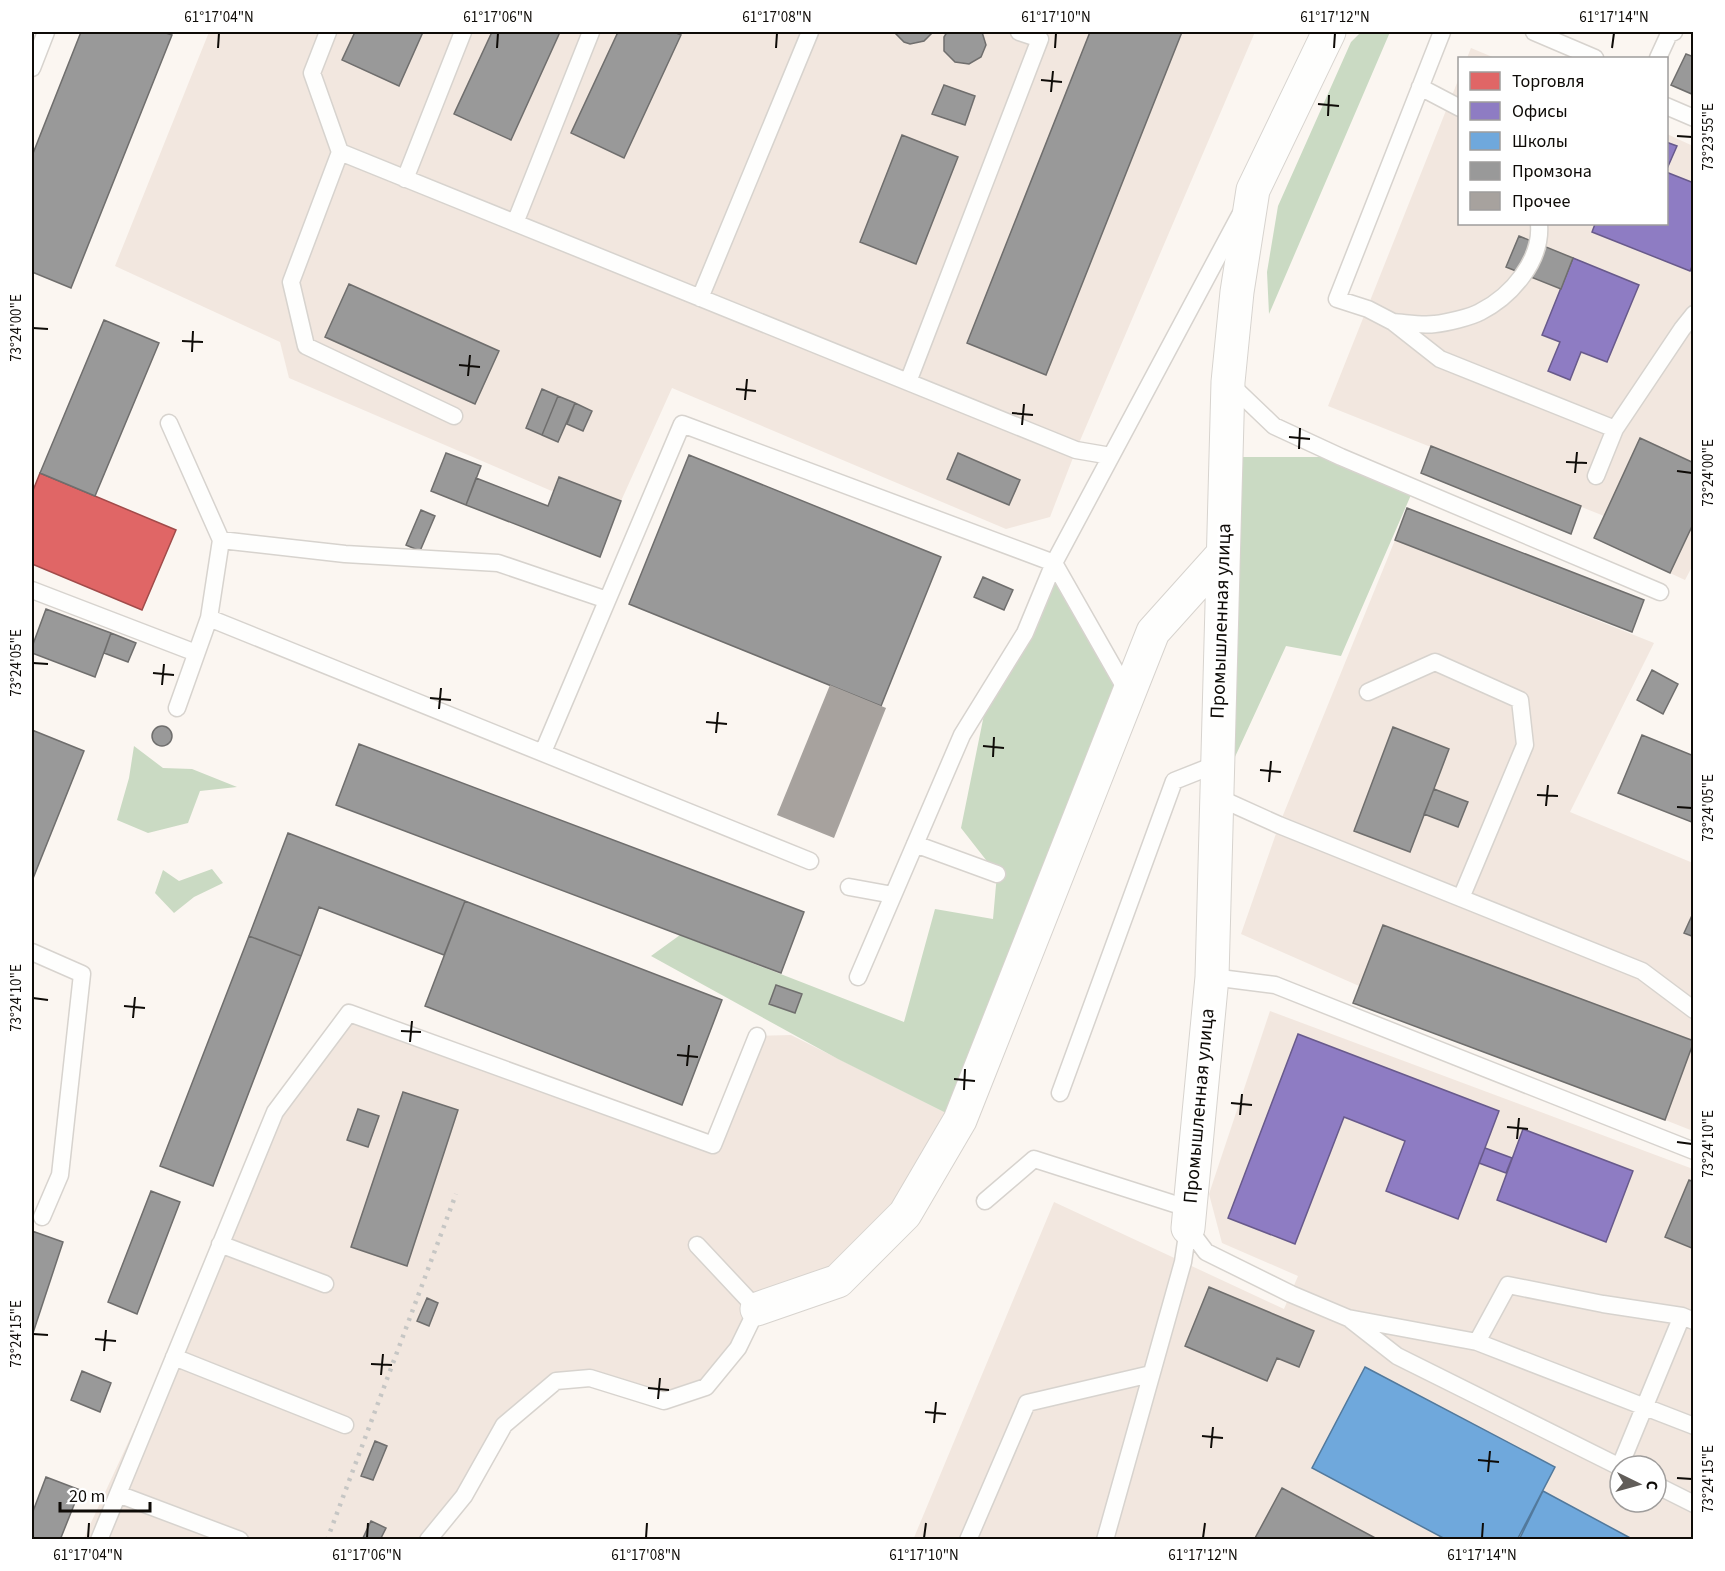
<svg xmlns="http://www.w3.org/2000/svg" width="1725" height="1571" font-family="'Source Sans 3',sans-serif">
<style>
.industrial{fill:#f2e7df;fill-rule:evenodd}
.forest{fill:#cadac3}
.shops{fill:#e06666;stroke:#a14b4a;stroke-width:1.5}
.offices{fill:#8e7cc3;stroke:#685a8b;stroke-width:1.5}
.schools{fill:#6fa8dc;stroke:#52799c;stroke-width:1.5}
.industry{fill:#999;stroke:#6f6e6d;stroke-width:1.5}
.building{fill:#a7a29e}
.lines{fill:none;stroke-linecap:round;stroke-linejoin:round}
.service-casing{stroke:#d7d3ce;stroke-width:19}
.minor-casing{stroke:#d7d3ce;stroke-width:35}
.service{stroke:#fefefd;stroke-width:16}
.minor{stroke:#fefefd;stroke-width:33}
.rail{stroke:#c6c6c4;stroke-width:4.5;stroke-dasharray:3 6;stroke-linecap:butt}
.ticks{fill:none;stroke:#0e0b07;stroke-width:2}
.labels{text-anchor:middle;dominant-baseline:central;stroke-width:6;stroke-linejoin:round;paint-order:stroke}
.street-label{font-size:20px;fill:#0e0b07;stroke:#fff}
.neatline{fill:none;stroke:#0e0b07;stroke-width:2}
.ticks-label{font-size:15px;text-anchor:middle;fill:#0e0b07}
</style>
<rect width="100%" height="100%" fill="#fbf6f1"/>
<!-- industrial -->
<path class="industrial" d="M209 32H1255L1076 450 1050 517 1006 529 672 388 621 501 560 477 554 492 289 378 280 342 115 266Z
M1471 48 1495 58H1467Z
M1459 78 1460 224H1666L1667 134 1693 146 1694 563 1685 580 1594 538 1604 516 1328 406Z
M1395 540 1654 643 1570 812 1693 863V1131L1645 1112 1241 934 1279 825Z
M1270 1011 1693 1169V1539L913 1540 1054 1202 1284 1309 1298 1276 1222 1243 1209 1194ZM1620 1466H1656V1502H1620Z
M349 1013 712 1145 757 1036 791 1035 960 1120 838 1281 757 1309 706 1387 664 1401 590 1378 540 1395 504 1425 428 1539 83 1540 220 1244 275 1112Z"/>
<!-- forest -->
<path class="forest" d="M1361 32H1390L1269 314 1267 272 1278 206 1351 42Z
M1226 457H1341L1414 488 1341 656 1286 646 1217 796Z
M1054 563 1129 693 960 1120 838 1059 651 956 680 935 904 1022 935 909 993 919 997 874 961 828 989 690Z
M134 746 163 768 192 769 237 787 200 791 188 823 148 833 117 820 129 778Z
M212 869 223 883 194 897 174 913 155 893 163 870 179 881Z"/>
<!-- shops -->
<path class="shops" d="M40 473 176 530 142 610 32 564V493Z"/>
<!-- offices -->
<path class="offices" d="M1666 142 1677 146 1666 171Z
M1666 172 1694 183V262L1690 271 1592 232 1595 224H1666Z
M1573 258 1639 285 1607 362 1581 352 1570 380 1548 371 1560 342 1542 335Z
M1298 1034 1499 1111 1458 1219 1386 1191 1405 1141 1344 1117 1295 1244 1228 1218Z
M1523 1129 1633 1171 1606 1242 1497 1200Z
M1485 1148 1512 1158 1506 1173 1479 1163Z"/>
<!-- schools -->
<path class="schools" d="M1365 1367 1555 1467 1517 1540H1447L1312 1468Z
M1543 1491 1634 1540H1519Z"/>
<!-- industry -->
<path class="industry" d="M81 32H163L172 35 71 288 32 272V156Z
M355 32H423L399 86 342 60Z
M492 32H560L511 140 454 114Z
M618 32H674L681 35 624 158 571 133Z
M894 32H933L924 41 910 44 904 42Z
M947 32H982L986 45 981 57 969 64 955 62 944 51V37Z
M1090 32H1182L1046 375 967 343Z
M1686 54 1694 57V95L1671 85Z
M944 85 975 96 965 125 932 114Z
M902 135 958 157 916 264 860 242Z
M1519 236 1573 258 1561 289 1506 267Z
M349 284 499 351 475 404 325 337Z
M104 320 159 343 95 496 40 473Z
M542 389 558 396 542 435 526 428Z
M558 396 575 403 558 442 542 435Z
M575 403 592 411 583 431 567 424Z
M1640 438 1694 463V522L1670 573 1594 538Z
M1431 446 1581 506 1571 534 1421 473Z
M446 453 481 466 466 505 431 491Z
M958 453 1020 480 1009 505 947 479Z
M689 455 941 557 881 706 629 604Z
M559 477 621 501 600 557 466 505 476 478 548 506Z
M1407 508 1644 600 1632 632 1395 540Z
M421 510 435 516 420 551 406 545Z
M983 577 1013 590 1004 610 974 597Z
M46 609 111 633 95 677 32 653V647Z
M111 633 136 643 128 662 104 653Z
M1652 670 1678 684 1663 714 1637 700Z
M152 736a10 10 0 1 1 20 0a10 10 0 1 1-20 0Z
M1393 727 1449 749 1410 852 1354 831Z
M32 730 84 751 32 881Z
M1642 735 1694 756V823L1618 793Z
M359 744 804 912 781 973 336 805Z
M1434 789 1468 802 1458 827 1424 814Z
M288 833 465 901 444 955 319 907 301 956 249 936Z
M465 901 722 1000 682 1105 425 1006Z
M1694 911V937L1684 933Z
M1383 925 1694 1041 1665 1120 1353 1003Z
M249 936 301 956 213 1186 160 1166Z
M776 985 802 994 795 1013 769 1004Z
M403 1092 458 1110 407 1266 351 1247Z
M358 1109 379 1116 368 1147 347 1140Z
M1689 1180 1694 1182V1249L1665 1237Z
M151 1191 180 1202 137 1314 108 1302Z
M32 1231 63 1242 32 1336Z
M1209 1287 1314 1331 1299 1367 1277 1358 1267 1381 1185 1346Z
M427 1298 438 1303 429 1326 417 1321Z
M82 1371 111 1383 100 1412 71 1400Z
M375 1441 387 1446 373 1480 361 1476Z
M46 1477 80 1490 60 1540H32V1514Z
M1282 1488 1379 1540H1254Z
M371 1521 386 1528 380 1540H362Z"/>
<!-- building -->
<path class="building" d="M830 685 886 708 834 838 777 815Z"/>
<g class="lines">
<defs>
<path id="service" d="M328 32 312 73 340 152 1076 450 1111 456
M1442 32 1337 299 1368 309 1393 322 1440 359 1615 429
M1534 32 1595 58
M1658 58 1669 34 1674 32
M32 68 46 32
M1420 87 1460 108
M1666 106 1694 118
M340 152 291 282 306 346 454 416
M405 179 463 32
M515 223 591 32
M700 298 810 32
M1393 322C1407 323 1422 326 1435 324 1446 323 1471 317 1480 312 1512 296 1542 260 1539 224
M908 382 1040 39 1019 32
M1228 382 1274 426 1341 457 1660 592
M169 423 221 540 209 618 177 708
M1596 476 1615 429 1682 329 1694 314
M221 540 345 554 498 563 607 600
M32 590 196 653
M209 618 810 861
M1368 692 1435 662 1520 700 1525 745 1461 898
M543 752 682 424 1054 563 1128 693
M1217 797 1279 825 1642 971 1694 1010
M915 844 997 874
M849 887 893 895
M32 952 82 974 60 1175 42 1217
M858 977 962 735 1025 633 1054 563 1240 215
M1212 977 1275 985 1694 1151
M1060 1093 1174 781 1217 764
M985 1201 1034 1159 1190 1209
M1188 1228 1206 1252 1291 1294 1348 1318 1477 1342 1694 1426
M220 1244 325 1284
M1351 1320 1397 1356 1620 1467
M1477 1342 1508 1285 1603 1304 1682 1316 1694 1321
M174 1357 345 1425
M1620 1466 1682 1316
M1656 1485 1694 1504
M118 1494 240 1540
M99 1540 275 1112 349 1013 713 1145 757 1036
M428 1540 464 1496 504 1425 556 1381 590 1378 664 1401 706 1387 738 1348 757 1309 697 1245
M968 1540 1027 1403 1151 1374
M1105 1540 1183 1262 1188 1228"/>
<path id="minor" d="M1188 1228 1212 977 1228 382 1237 292 1253 190 1329 32
M757 1309 838 1281 905 1214 960 1120 1153 632 1223 554"/>
</defs>
<!-- service casing -->
<use href="#service" class="service-casing"/>
<!-- minor casing -->
<use href="#minor" class="minor-casing"/>
<!-- service -->
<use href="#service" class="service"/>
<!-- minor -->
<use href="#minor" class="minor"/>
<!-- rail -->
<path class="rail" d="M327 1540 456 1194"/>
</g>
<!-- ticks -->
<path class="ticks" d="M218 48 219 33M497 48 498 33M776 48 777 33M1055 48 1056 33M1334 48 1335 33M1612 48 1614 33M1041 80 1062 82M1051 92 1053 71M1318 104 1339 106M1328 116 1329 95M1677 136 1692 137M33 328 48 329M182 341 203 342M192 352 193 331M459 365 480 367M468 376 470 355M736 389 756 391M745 400 747 379M1012 413 1033 415M1022 425 1024 404M1289 437 1310 439M1299 449 1300 428M1566 462 1587 463M1677 471 1692 473M1575 473 1577 452M33 663 48 664M153 673 174 675M162 685 164 664M430 698 451 700M439 709 441 688M706 722 727 724M716 733 718 712M983 746 1004 748M993 757 994 737M1260 770 1281 772M1269 782 1271 761M1537 795 1558 796M1546 806 1548 785M1677 807 1692 808M33 998 48 1000M124 1006 145 1008M133 1018 135 997M401 1031 421 1032M410 1042 412 1021M677 1055 698 1057M687 1066 689 1045M954 1079 975 1081M964 1090 965 1069M1231 1103 1252 1105M1240 1115 1242 1094M1507 1127 1528 1129M1517 1139 1519 1118M1677 1142 1692 1144M33 1334 48 1335M95 1339 116 1341M104 1351 106 1330M371 1364 392 1365M381 1375 383 1354M648 1388 669 1390M658 1399 660 1378M925 1412 946 1414M934 1423 936 1402M1202 1436 1223 1438M1211 1448 1213 1427M1478 1460 1499 1462M1488 1472 1490 1451M1677 1478 1692 1479M88 1538 89 1523M367 1538 368 1523M646 1538 647 1523M924 1538 926 1523M1203 1538 1205 1523M1482 1538 1483 1523"/>
<g class="labels">
<!-- street labels -->
<g class="street-label">
<text transform="translate(1221 621) rotate(-88)">Промышленная улица</text>
<text transform="translate(1199 1106) rotate(-85)">Промышленная улица</text>
</g>
</g>
<!-- border -->
<rect width="1725" height="1571" fill="none" stroke="#ffffff" stroke-width="66"/>
<!-- legend -->
<rect x="1458" y="57" width="210" height="168" fill="#ffffff" stroke="#9f9d9c" stroke-width="1.5"/>
<rect x="1470" y="72" width="30" height="18" fill="#e06666" stroke="#9f9d9c" stroke-width="1.5"/>
<text x="1512" y="87" font-size="18" fill="#0e0b07">Торговля</text>
<rect x="1470" y="102" width="30" height="18" fill="#8e7cc3" stroke="#9f9d9c" stroke-width="1.5"/>
<text x="1512" y="117" font-size="18" fill="#0e0b07">Офисы</text>
<rect x="1470" y="132" width="30" height="18" fill="#6fa8dc" stroke="#9f9d9c" stroke-width="1.5"/>
<text x="1512" y="147" font-size="18" fill="#0e0b07">Школы</text>
<rect x="1470" y="162" width="30" height="18" fill="#999999" stroke="#9f9d9c" stroke-width="1.5"/>
<text x="1512" y="177" font-size="18" fill="#0e0b07">Промзона</text>
<rect x="1470" y="192" width="30" height="18" fill="#a7a29e" stroke="#9f9d9c" stroke-width="1.5"/>
<text x="1512" y="207" font-size="18" fill="#0e0b07">Прочее</text>
<!-- north arrow -->
<g transform="translate(1638 1484) rotate(95)"><circle r="28" fill="#ffffff" stroke="#9f9d9c" stroke-width="1.5"/>
<path d="M0-4.5L10 22L0 15L-10 22Z" fill="#615d59"/>
<text y="-9" font-size="16" font-weight="bold" text-anchor="middle" fill="#0e0b07">С</text>
</g>
<!-- scale -->
<path d="M60 1502v9h90v-9" fill="none" stroke="#0e0b07" stroke-width="3"/>
<text x="69" y="1502" font-size="18" fill="#0e0b07" stroke="#ffffff" stroke-width="4.5" paint-order="stroke">20 m</text>
<rect x="33" y="33" width="1659" height="1505" class="neatline"/>
<g class="ticks-label">
<text x="219" y="22">61°17'04"N</text>
<text x="498" y="22">61°17'06"N</text>
<text x="777" y="22">61°17'08"N</text>
<text x="1056" y="22">61°17'10"N</text>
<text x="1335" y="22">61°17'12"N</text>
<text x="1614" y="22">61°17'14"N</text>
<text transform="translate(1708 137) rotate(-90)" y="5">73°23'55"E</text>
<text transform="translate(16 328) rotate(-90)" y="5">73°24'00"E</text>
<text transform="translate(1708 473) rotate(-90)" y="5">73°24'00"E</text>
<text transform="translate(16 663) rotate(-90)" y="5">73°24'05"E</text>
<text transform="translate(1708 808) rotate(-90)" y="5">73°24'05"E</text>
<text transform="translate(16 998) rotate(-90)" y="5">73°24'10"E</text>
<text transform="translate(1708 1144) rotate(-90)" y="5">73°24'10"E</text>
<text transform="translate(16 1334) rotate(-90)" y="5">73°24'15"E</text>
<text transform="translate(1708 1479) rotate(-90)" y="5">73°24'15"E</text>
<text x="88" y="1560">61°17'04"N</text>
<text x="367" y="1560">61°17'06"N</text>
<text x="646" y="1560">61°17'08"N</text>
<text x="924" y="1560">61°17'10"N</text>
<text x="1203" y="1560">61°17'12"N</text>
<text x="1482" y="1560">61°17'14"N</text>
</g>
</svg>
